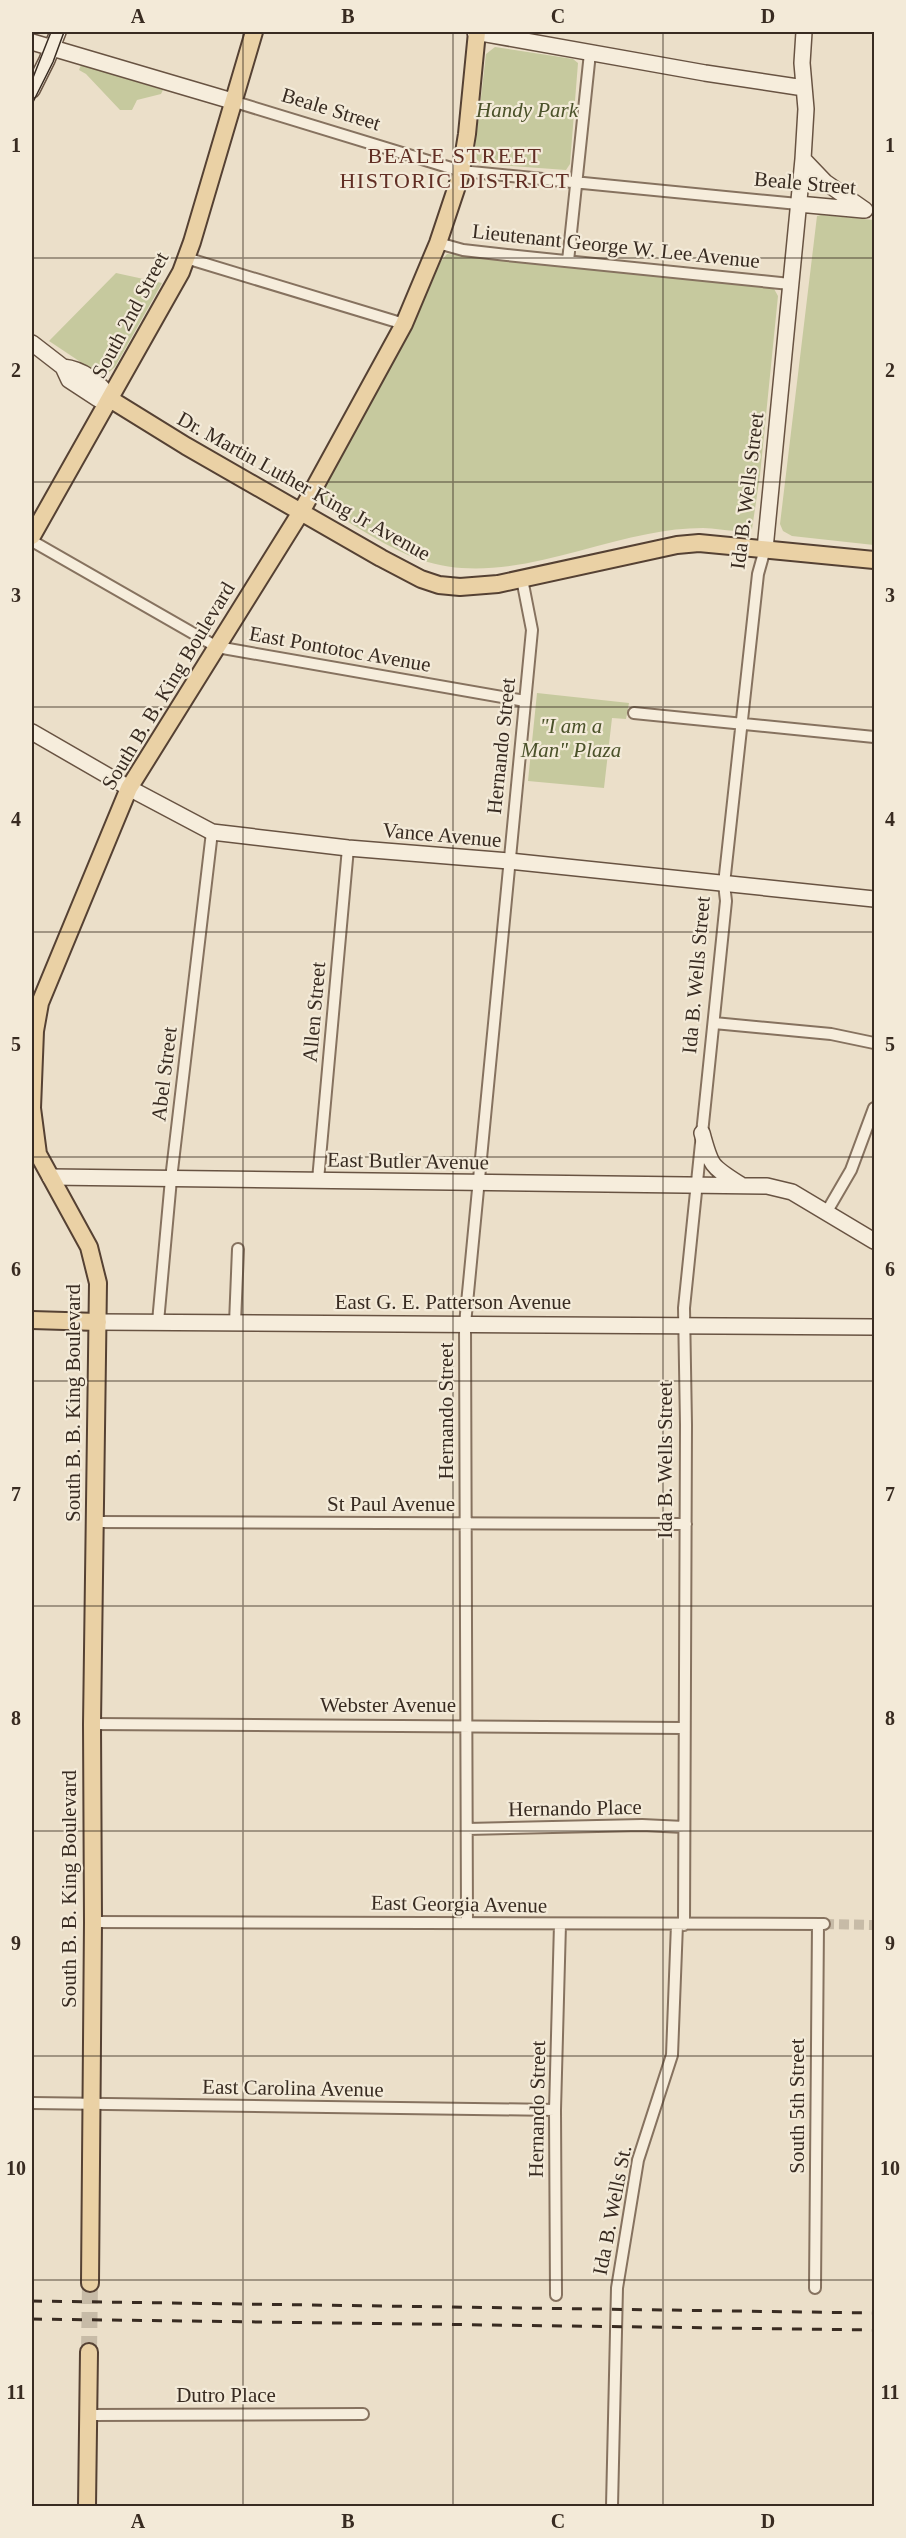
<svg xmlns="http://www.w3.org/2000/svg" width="906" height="2538" font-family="Georgia,serif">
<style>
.green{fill:#c6c99e}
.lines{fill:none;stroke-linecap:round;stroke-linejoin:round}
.street-tunnel{stroke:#c7bba7;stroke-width:10;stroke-dasharray:10 5;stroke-linecap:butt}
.primary-tunnel{stroke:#c7bba7;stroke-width:16;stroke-dasharray:16 8;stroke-linecap:butt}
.street-casing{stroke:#86725f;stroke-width:14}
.secondary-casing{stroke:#685342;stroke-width:18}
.primary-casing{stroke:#554133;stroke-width:20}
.street{stroke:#f6eddc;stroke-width:10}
.secondary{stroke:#f6eddc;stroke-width:15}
.primary{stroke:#ead1a5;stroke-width:16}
.tram{stroke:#382b21;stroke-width:1.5}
.rail{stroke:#382b21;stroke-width:3;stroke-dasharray:10 10;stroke-linecap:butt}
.grid{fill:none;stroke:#382b21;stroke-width:1.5;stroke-opacity:0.55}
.labels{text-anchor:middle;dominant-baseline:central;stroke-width:4.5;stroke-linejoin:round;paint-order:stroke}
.street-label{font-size:21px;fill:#382b21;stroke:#f3ead8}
.park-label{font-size:21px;font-style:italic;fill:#4b522a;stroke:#f3ead8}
.neighbourhood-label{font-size:22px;letter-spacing:1.5px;fill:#612e24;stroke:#f3ead8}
.neatline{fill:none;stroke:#382b21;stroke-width:2}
.grid-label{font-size:20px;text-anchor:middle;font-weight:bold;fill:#382b21}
</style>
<rect width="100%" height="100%" fill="#ebdfc9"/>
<!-- green -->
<path class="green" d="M495 47 573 59 578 63 570 164 566 170 482 164 474 157 486 54Z
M81 65 163 90 161 94 137 100 132 110H120L86 74 79 70Z
M821 215 874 220V545L792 536 783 531 780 524 817 216Z
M447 254 773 287 778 296 760 475 752 529C736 534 719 528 703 528 685 528 666 530 648 534 575 548 495 585 421 560 387 548 355 526 325 507L321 495 323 488 412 329 441 261Z
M116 273 162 283 115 367 108 373 100 375 49 341Z
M537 693 629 703 626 719 612 718 604 788 528 781Z"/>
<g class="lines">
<!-- street-tunnel -->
<path class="street-tunnel" d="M824 1924 874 1925"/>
<!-- primary-tunnel -->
<path class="primary-tunnel" d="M89 2352 90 2283"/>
<defs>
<path id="street" d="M232 101 461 171 798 204
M438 243 463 250 507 255 790 284
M186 258 404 324
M568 261 590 53
M32 541 217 647 525 701
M634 713 874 737
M714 1023 831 1034 874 1043
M318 1180 348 848
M826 1213 851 1170 874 1108
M158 1322 171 1179 212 832
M235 1323 238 1249
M96 1522 686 1524
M92 1724 683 1728
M467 1829 642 1825 684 1827
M93 1922 824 1924
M467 1922 465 1324 532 630 522 579
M684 1925 686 1425 684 1308 726 901 724 884 758 574 765 549
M32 2103 555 2110
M815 2288 818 1924
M556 2295 555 2110 560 1924
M89 2415 363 2414
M612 2506 617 2288 638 2160 672 2055 677 1924"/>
<path id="secondary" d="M475 32 705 73 804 88
M32 42 232 101
M32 90 47 60 58 32
M803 159 825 182 865 210
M798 204 863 210
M32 343 63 367 69 380 98 399H110C101 382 82 369 63 367
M765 549 803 159 806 109 802 63 804 32
M32 732 129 788 212 832 348 848 509 861 874 899
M702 1133C711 1167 711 1166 741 1185
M50 1177 767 1186 792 1192 874 1241
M98 1322 874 1327"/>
<path id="primary" d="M110 399 186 446 381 558 421 579 439 585 460 587 498 584 677 545 699 543 874 560
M32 536 181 272 192 242 254 32
M32 1320 98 1322
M90 2283 93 1922 92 1724 98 1283 89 1247 38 1154 32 1108 35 1031 40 1003 129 788 301 512 404 324 438 243 460 177 467 134 477 32
M87 2506 89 2352"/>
</defs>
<!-- street casing -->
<use href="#street" class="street-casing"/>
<!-- secondary casing -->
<use href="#secondary" class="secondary-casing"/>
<!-- primary casing -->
<use href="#primary" class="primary-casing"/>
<!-- street -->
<use href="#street" class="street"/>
<!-- secondary -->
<use href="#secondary" class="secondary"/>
<!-- primary -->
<use href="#primary" class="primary"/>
<!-- tram -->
<path class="tram" d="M32 80 51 32
M32 104 53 62 64 32"/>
<!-- rail -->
<path class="rail" d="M32 2301 874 2313
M32 2319 874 2330"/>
</g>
<!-- grid -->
<path class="grid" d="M243 32V2506M453 32V2506M663 32V2506M32 258H874M32 482H874M32 707H874M32 932H874M32 1157H874M32 1381H874M32 1606H874M32 1831H874M32 2056H874M32 2280H874"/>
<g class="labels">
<!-- street labels -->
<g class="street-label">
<text transform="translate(331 109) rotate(17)">Beale Street</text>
<text transform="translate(805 183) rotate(5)">Beale Street</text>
<text transform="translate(616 246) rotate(6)">Lieutenant George W. Lee Avenue</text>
<text transform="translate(130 315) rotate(-62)">South 2nd Street</text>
<text transform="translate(304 486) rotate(29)">Dr. Martin Luther King Jr Avenue</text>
<text transform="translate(747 491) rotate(-83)">Ida B. Wells Street</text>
<text transform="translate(340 649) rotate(10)">East Pontotoc Avenue</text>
<text transform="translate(168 686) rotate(-59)">South B. B. King Boulevard</text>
<text transform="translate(501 746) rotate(-84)">Hernando Street</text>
<text transform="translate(442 835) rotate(5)">Vance Avenue</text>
<text transform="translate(696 975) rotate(-85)">Ida B. Wells Street</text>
<text transform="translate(314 1012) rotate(-85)">Allen Street</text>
<text transform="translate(164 1074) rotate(-83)">Abel Street</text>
<text transform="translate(408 1161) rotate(1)">East Butler Avenue</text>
<text x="453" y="1302">East G. E. Patterson Avenue</text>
<text transform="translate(73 1403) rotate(-90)">South B. B. King Boulevard</text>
<text transform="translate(446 1411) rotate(-90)">Hernando Street</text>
<text transform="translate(665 1460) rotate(-90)">Ida B. Wells Street</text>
<text x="391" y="1504">St Paul Avenue</text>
<text x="388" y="1705">Webster Avenue</text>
<text transform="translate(575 1808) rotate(-1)">Hernando Place</text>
<text transform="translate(69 1889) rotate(-90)">South B. B. King Boulevard</text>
<text transform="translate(459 1904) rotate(1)">East Georgia Avenue</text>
<text transform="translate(293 2088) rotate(1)">East Carolina Avenue</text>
<text transform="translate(797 2106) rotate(-90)">South 5th Street</text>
<text transform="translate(537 2109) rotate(-89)">Hernando Street</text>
<text transform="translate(612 2210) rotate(-79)">Ida B. Wells St.</text>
<text x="226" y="2395">Dutro Place</text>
</g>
<!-- park labels -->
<g class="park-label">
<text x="527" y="110">Handy Park</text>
<text x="571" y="726">"I am a<tspan x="571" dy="24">Man" Plaza</tspan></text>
</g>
<!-- neighbourhood labels -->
<g class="neighbourhood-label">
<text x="455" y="155">BEALE STREET<tspan x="455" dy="25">HISTORIC DISTRICT</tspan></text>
</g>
</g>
<!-- border -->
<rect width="906" height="2538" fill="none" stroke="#f3ead8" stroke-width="66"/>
<rect x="33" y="33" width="840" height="2472" class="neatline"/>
<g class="grid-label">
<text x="138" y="23">A</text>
<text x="348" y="23">B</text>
<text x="558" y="23">C</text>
<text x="768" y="23">D</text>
<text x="16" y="152">1</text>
<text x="890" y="152">1</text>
<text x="16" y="377">2</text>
<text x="890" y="377">2</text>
<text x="16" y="602">3</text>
<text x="890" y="602">3</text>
<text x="16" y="826">4</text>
<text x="890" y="826">4</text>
<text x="16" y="1051">5</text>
<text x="890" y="1051">5</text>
<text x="16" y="1276">6</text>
<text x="890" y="1276">6</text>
<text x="16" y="1501">7</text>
<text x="890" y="1501">7</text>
<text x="16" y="1725">8</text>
<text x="890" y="1725">8</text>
<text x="16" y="1950">9</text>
<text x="890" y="1950">9</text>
<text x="16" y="2175">10</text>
<text x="890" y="2175">10</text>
<text x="16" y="2399">11</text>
<text x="890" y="2399">11</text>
<text x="138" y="2528">A</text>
<text x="348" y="2528">B</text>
<text x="558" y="2528">C</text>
<text x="768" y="2528">D</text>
</g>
</svg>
